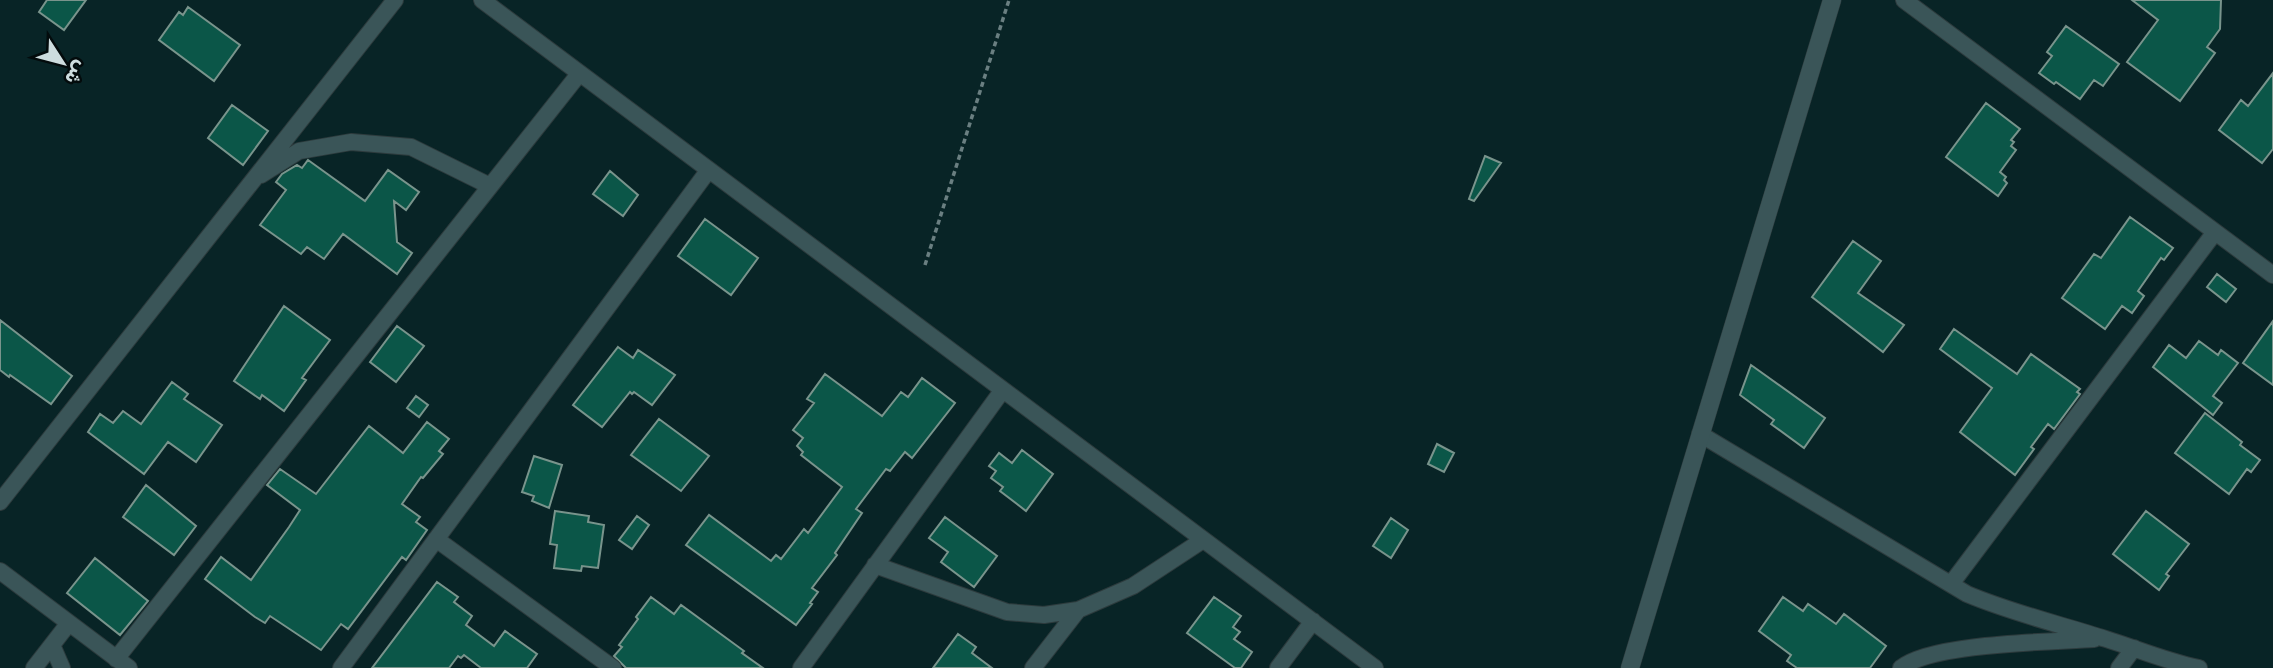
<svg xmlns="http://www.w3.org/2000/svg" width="2273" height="668" font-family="Rubik,'Noto Naskh Arabic',sans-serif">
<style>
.building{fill:#0b5648;stroke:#79948c;stroke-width:2}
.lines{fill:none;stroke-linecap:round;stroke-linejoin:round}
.minor-casing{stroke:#2d3b3d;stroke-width:18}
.tertiary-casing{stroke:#2d3b3d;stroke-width:19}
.path{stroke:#6a7f81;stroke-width:3.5;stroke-dasharray:5 3.5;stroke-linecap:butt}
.minor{stroke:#3a5558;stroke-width:16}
.tertiary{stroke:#3a5558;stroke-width:18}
</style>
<rect width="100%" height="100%" fill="#082426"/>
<!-- building -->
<path class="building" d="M47 0H86L64 30 39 12Z
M2132 0H2221L2220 29 2207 47 2215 53 2180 101 2127 62 2158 20Z
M188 7 240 45 214 81 159 40 179 12 183 15Z
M2066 26 2119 64 2103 86 2094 80 2080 99 2056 82 2054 84 2039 73 2052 56 2047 52Z
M2273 73V149L2262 163 2219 130 2241 100 2248 106Z
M1986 103 2020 129 2011 140 2014 142 2011 146 2016 150 2000 172 2006 177 2004 180 2007 183 1998 196 1946 157Z
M232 105 268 131 243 165 208 138Z
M1485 156 1501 163 1474 201 1469 199Z
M308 160 365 201 388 170 419 192 406 210 394 201 397 242 412 253 397 274 343 234 324 259 307 247 301 254 260 225 286 190 276 182 282 174 297 165 302 168Z
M610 171 638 195 623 216 593 194Z
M2130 217 2173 248 2164 260 2161 258 2138 291 2144 296 2132 313 2122 306 2105 329 2062 298 2094 254 2101 258Z
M705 219 758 258 731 295 678 256Z
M1853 241 1881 261 1858 293 1904 325 1883 352 1812 297Z
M2217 274 2236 289 2226 302 2207 287Z
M284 306 330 340 302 378 306 380 284 411 262 395 260 399 234 381Z
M0 320 72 376 51 404 10 375 9 377 0 370Z
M2273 321V385L2243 363Z
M397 326 424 346 396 382 370 362Z
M1954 329 2017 374 2031 354 2080 389 2077 392 2080 394 2054 429 2048 424 2031 447 2034 449 2015 475 1960 432 1992 388 1940 349Z
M2199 341 2218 355 2221 350 2238 363 2213 396 2222 403 2213 415 2153 367 2169 345 2186 358Z
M618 347 633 358 638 350 675 375 652 405 634 392 632 394 630 392 602 427 573 405Z
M1751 365 1825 418 1804 448 1771 424 1774 420 1740 395Z
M825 374 882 416 901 392 908 397 922 378 955 403 912 458 905 452 890 471 886 469 856 509 862 513 835 553 837 555 812 588 818 592 810 603 812 604 796 625 686 545 709 515 771 561 776 555 781 559 804 529 808 533 842 487 801 455 803 452 797 446 803 438 793 430 814 403 807 399Z
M172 382 188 394 184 399 222 425 196 462 168 442 144 474 88 432 100 414 113 423 123 411 141 424Z
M416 396 428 405 419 417 407 408Z
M2205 413 2242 442 2240 445 2260 460 2251 472 2247 469 2229 494 2175 453Z
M659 419 709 456 681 491 631 455Z
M427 422 449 439 439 451 443 454 423 478 421 477 402 504 420 517 416 522 427 530 406 560 402 557 348 629 341 624 321 650 270 616 265 623 255 617 205 579 221 557 251 580 289 527 300 510 267 485 280 469 316 494 369 426 403 453Z
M1437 444 1454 453 1444 472 1428 464Z
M1022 450 1053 474 1026 511 1000 491 1003 487 991 478 996 471 989 466 999 453 1012 463Z
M534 456 562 465 549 508 532 501 534 496 522 492Z
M146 485 196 526 174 555 123 517Z
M555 511 589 516 588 522 604 525 598 568 582 566 581 571 554 568 557 545 550 544Z
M2146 511 2189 544 2166 574 2169 576 2159 590 2113 554Z
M637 516 649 525 632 549 619 540Z
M945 517 997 556 974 587 941 562 948 552 929 538Z
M1391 518 1408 530 1391 558 1373 546Z
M95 558 148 601 120 635 67 593Z
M437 582 458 597 454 602 472 616 466 625 494 646 505 631 537 654 527 668H481L464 655 461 658 458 656 449 668H372Z
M651 597 674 614 681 605 744 651 742 653 763 668H626L614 656 622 647 619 645 638 619 636 617Z
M1214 597 1241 616 1233 627 1240 632 1234 639 1252 652 1241 668H1235L1187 633Z
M1783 597 1803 611 1808 604 1836 624 1844 614 1886 646 1870 668H1797L1787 661 1791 655 1759 631Z
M958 634 976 647 972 653 992 668H933Z"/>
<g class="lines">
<defs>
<path id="minor" d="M482 0 1375 668
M1904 0 2273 275
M261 175 299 151 351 142 411 147 490 186
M1700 434 1967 594C2012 613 2059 624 2106 639 2138 649 2165 661 2199 668
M0 502 395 0
M436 539 613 668
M875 565 1007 612 1044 615 1078 610 1133 586 1203 540
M0 571 129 668
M1951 584 2215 232
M52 645 62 668
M116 659 579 74
M34 668 69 623
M341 668 708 171
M801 668 1002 391
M1033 668 1078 610
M1278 668 1313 621
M1901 668C1931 643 2051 642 2094 639
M2119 668 2134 648"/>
<path id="tertiary" d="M1630 668 1832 0"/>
</defs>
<!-- minor casing -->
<use href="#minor" class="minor-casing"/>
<!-- tertiary casing -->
<use href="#tertiary" class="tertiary-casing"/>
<!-- path -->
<path class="path" d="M925 265 1009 0"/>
<!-- minor -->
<use href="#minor" class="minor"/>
<!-- tertiary -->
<use href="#tertiary" class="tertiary"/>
</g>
<!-- north arrow -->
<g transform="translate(63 63) rotate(126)" stroke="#030b0c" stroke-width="5" paint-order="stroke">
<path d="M0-5L12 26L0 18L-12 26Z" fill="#cddcde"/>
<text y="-10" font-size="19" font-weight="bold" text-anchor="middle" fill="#cddcde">ش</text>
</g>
</svg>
